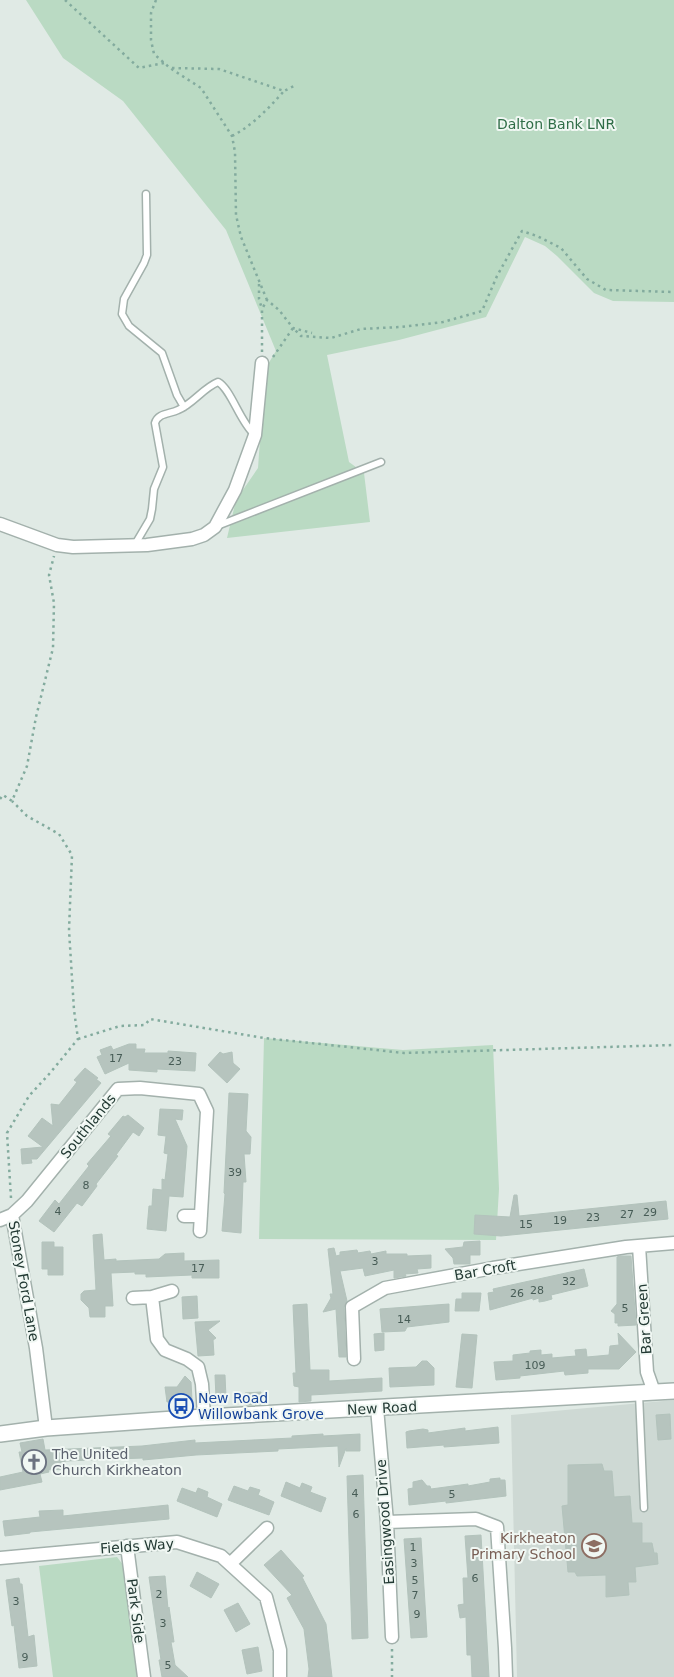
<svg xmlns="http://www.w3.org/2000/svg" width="674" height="1677" font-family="'DejaVu Sans',sans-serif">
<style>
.built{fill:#ced9d4}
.green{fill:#badac3}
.building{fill:#b6c4be;stroke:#b3c3bc}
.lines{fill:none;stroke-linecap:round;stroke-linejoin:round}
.service-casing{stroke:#a3b1ac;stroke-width:9}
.minor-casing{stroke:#a3b1ac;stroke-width:15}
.tertiary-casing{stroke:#a3b1ac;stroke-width:18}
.path{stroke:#83ab9e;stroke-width:2.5;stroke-dasharray:2.5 4;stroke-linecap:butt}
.service{stroke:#fff;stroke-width:6}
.minor{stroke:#fff;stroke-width:12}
.tertiary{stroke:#fff;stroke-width:15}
.labels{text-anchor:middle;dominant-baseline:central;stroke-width:4;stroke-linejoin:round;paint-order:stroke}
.number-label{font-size:11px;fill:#475c56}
.park-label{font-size:14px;fill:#2f6d47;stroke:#f0f7f3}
.street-label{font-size:14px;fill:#223933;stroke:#f0f7f3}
.transit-label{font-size:14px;fill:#164399;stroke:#f0f7f3;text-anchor:start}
.worship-label{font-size:14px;fill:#5b616d;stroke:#f0f7f3;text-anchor:start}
.education-label{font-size:14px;fill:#785e54;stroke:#f0f7f3;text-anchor:end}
</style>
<rect width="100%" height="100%" fill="#e0eae5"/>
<!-- built -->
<path class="built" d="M674 1400V1677H517L511 1415Z"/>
<!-- green -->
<path class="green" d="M26 0H674V302L613 301 594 293 557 256 545 246 525 237 486 317 399 340 327 355 349 462 364 473 370 522 227 538 236 500 258 468 265 369 276 351 226 230 123 101 63 58Z
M264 1038 403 1050 493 1045 499 1189 496 1240 259 1239Z
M117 1557 124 1566 137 1677H53L39 1566Z"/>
<!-- building -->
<path class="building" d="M129 1044H136V1049H145L144 1053H168V1051L196 1053 195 1071 157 1069V1072L129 1070V1063L105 1074 97 1057 102 1055 100 1050 111 1046 113 1050Z
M220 1052 223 1054 232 1052 233 1063 240 1069 227 1083 208 1065Z
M85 1068 98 1078 96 1079 101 1083 37 1159H31L32 1163 22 1164 21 1149 43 1147 28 1136 42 1118 53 1126 51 1104 59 1105 74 1086 77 1082 74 1080Z
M229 1093 248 1094 246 1131 251 1137 250 1154H244L246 1182H243L241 1233 222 1231 225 1194 224 1193Z
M160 1109 183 1110 182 1120 175 1119 187 1146 183 1197 169 1196 166 1231 147 1229 149 1206H152L153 1189 162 1190V1179L165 1180 168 1154 164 1153 166 1136 158 1135Z
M128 1115 144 1128 139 1136 133 1132 116 1155 118 1156 96 1184 97 1186 82 1206 77 1203 54 1232 39 1221 55 1200 59 1204 89 1166 87 1164 111 1136 108 1134 123 1116 125 1117Z
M514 1195H517L519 1216 666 1201 668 1219 521 1234 501 1236 474 1234 475 1215 510 1217Z
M102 1234 104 1260 116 1259V1261L159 1259 165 1254 184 1253V1261L219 1260V1278H192V1275L146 1277V1274H135V1272L111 1273 113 1306H105V1317H90L89 1308 81 1300V1294L84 1291 96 1290 93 1235Z
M480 1241V1255H470V1264H454L453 1258 445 1249 463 1247 464 1242Z
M42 1242H54V1247H63V1275H48V1269H42Z
M334 1248 336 1256 340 1255V1252L357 1250 358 1253 370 1251 371 1254 386 1251V1254H407V1256L431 1255V1268L417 1269 418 1273 405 1274 406 1276 394 1278V1270L365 1276 363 1268 340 1271 347 1301 344 1307 346 1357H339L336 1309 323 1312 331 1298 330 1294H333L328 1249Z
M620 1256H631L636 1325 618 1326V1323H615V1314L611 1311 617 1304V1257Z
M584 1269 588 1286 551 1295 552 1299 545 1301 539 1302V1298L533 1300V1298L490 1310 488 1293 494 1292 493 1289Z
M462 1293H481L479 1311H455L456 1299H462Z
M197 1296 198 1318 183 1319 182 1297Z
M307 1304 310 1370H329V1381L382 1378V1391L311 1395V1401L299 1402V1387L294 1386 293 1373H296L293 1305Z
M449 1304V1322L407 1327 405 1331 382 1332 380 1309Z
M220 1321 208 1330 216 1338 213 1340 214 1355 198 1356 195 1322Z
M384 1333V1350L375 1351 374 1334Z
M618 1333 636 1352 619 1369H588V1373L565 1375 564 1371 520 1376V1378L496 1380 494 1362 513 1361V1355L530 1353V1351L541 1350V1355L552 1354V1358L576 1356 575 1350 586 1349 587 1357 609 1355 610 1346 619 1345Z
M462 1334 477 1335 472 1388 456 1387Z
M422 1361H427L434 1368V1385L390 1387 389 1368 416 1367Z
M215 1375H225L226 1398H216Z
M185 1376 191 1382 192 1400 167 1402 165 1387H177Z
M261 1392V1404L246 1405 245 1393Z
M670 1414 671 1439 658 1440 656 1415Z
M498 1427 499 1443 444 1447V1445L407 1448 406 1432 409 1431 423 1429 428 1430V1433L465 1428V1431Z
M323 1434V1436L360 1434V1451H346V1448L339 1467 338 1446 278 1449V1451L196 1455 143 1460V1458L65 1461V1469L48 1470 49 1472 40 1474 42 1482 0 1490V1477L23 1472 19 1452H22L20 1443 43 1439 45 1450 142 1446 195 1440V1443L292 1438V1436Z
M602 1464 604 1471H612L614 1497 630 1496 632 1523H642V1543H652L654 1553H657L658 1564 635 1567 636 1582H628L629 1595 606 1597V1575L577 1576 575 1572H568L562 1506 568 1505V1465Z
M363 1475 368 1638 352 1639 347 1476Z
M500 1478V1480H505L506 1496 446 1503V1501L409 1505 408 1489 413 1488V1482L422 1480 427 1486H430L431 1489 468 1484V1486L490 1482V1479Z
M286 1482 300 1488 302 1483 312 1487 310 1492 326 1498 321 1512 281 1496Z
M234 1486 248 1491 250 1487 260 1490 258 1495 274 1502 269 1515 228 1500Z
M182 1488 196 1493 198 1488 208 1492 207 1497 222 1504 217 1517 177 1501Z
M168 1505 169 1519 30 1532V1533L5 1536 3 1521 40 1517 39 1511 63 1510V1516Z
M481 1535 489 1677H472L471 1655H467L466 1617 460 1618 458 1605 464 1604 463 1578H468L465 1536Z
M421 1538 427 1637 411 1638 404 1539Z
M281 1550 304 1576 302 1577 326 1624 332 1677H308L309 1669 304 1629 287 1598 292 1595 264 1565Z
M197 1572 219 1584 211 1598 190 1586Z
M165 1576 168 1609 169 1607 174 1642H171L175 1665 188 1677H162L159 1660H161L149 1577Z
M19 1578 20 1584H22L28 1637 34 1635 37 1666 19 1668 14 1625 12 1626 6 1580Z
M238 1603 250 1624 236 1632 224 1610Z
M258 1647 262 1671 247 1674 242 1650Z"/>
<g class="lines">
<defs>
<path id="service" d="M146 194 147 255 144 263 124 299 122 314 129 326 162 353 177 395 184 407
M217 526 381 462
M136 546 137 541 150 519 152 509 154 489 163 467 155 423C158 413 170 414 178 410 193 404 203 388 218 382 231 389 240 422 254 434
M639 1394 644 1508"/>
<path id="minor" d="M0 524 57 545 73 547 147 545 192 539 204 535 215 527 235 490 255 435 262 363
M12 1215 36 1348 46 1428
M184 1216H201
M0 1220 12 1215 27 1201 118 1089 140 1088 199 1094 207 1111 200 1231
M639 1246 647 1372 654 1392
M152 1297 157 1339 165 1350 187 1359 198 1367 202 1384 204 1417
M133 1298 152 1297 172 1291
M354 1359 352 1307 385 1288 493 1268 626 1247 674 1243
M377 1408 387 1522 392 1637
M387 1522 476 1519 497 1527 505 1648 506 1677
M127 1546 144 1677
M0 1558 177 1542 221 1556 266 1597 280 1650V1677
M230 1564 267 1528"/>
<path id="tertiary" d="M0 1434 46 1428 188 1418 674 1391"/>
</defs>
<!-- service casing -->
<use href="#service" class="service-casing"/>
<!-- minor casing -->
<use href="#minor" class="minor-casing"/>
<!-- tertiary casing -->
<use href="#tertiary" class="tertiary-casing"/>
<!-- path -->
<path class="path" d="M65 0 139 68 164 63
M156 0 151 13V40L154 54 170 68 201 88 232 136 235 152 236 215 241 237 267 300
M172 68 219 69 284 91 294 86
M232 136C253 125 268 109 284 91
M259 284V299L262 309
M262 352V309L267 300 279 310 293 328 312 333
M273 357 293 328 301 336 331 338 361 329 400 327 443 322 482 311 497 276 522 231 537 236 561 248 587 279 606 290 674 292
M0 799 3 795 12 801 27 766 36 717 53 648 54 603 49 575 54 556
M78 1039 120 1026 145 1025 150 1019 264 1038 404 1053 674 1045
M11 1198 7 1133 29 1096 50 1073 78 1039 74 1010 69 930 72 855 59 834 27 816 12 801
M392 1649V1677"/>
<!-- service -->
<use href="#service" class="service"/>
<!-- minor -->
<use href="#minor" class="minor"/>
<!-- tertiary -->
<use href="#tertiary" class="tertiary"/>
</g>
<!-- icons -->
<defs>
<symbol id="bus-ring" viewBox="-11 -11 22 22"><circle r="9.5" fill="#f0f7f3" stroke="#1a4fb4" stroke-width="1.5"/><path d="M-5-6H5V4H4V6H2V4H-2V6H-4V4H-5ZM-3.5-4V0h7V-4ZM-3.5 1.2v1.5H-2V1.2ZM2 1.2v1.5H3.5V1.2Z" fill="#1a4fb4"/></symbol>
<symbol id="church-ring" viewBox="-11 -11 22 22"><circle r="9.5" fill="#f0f7f3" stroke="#6b7280" stroke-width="1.5"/><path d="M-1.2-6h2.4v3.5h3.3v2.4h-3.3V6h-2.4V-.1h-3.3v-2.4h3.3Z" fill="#6b7280"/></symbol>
<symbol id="school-ring" viewBox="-11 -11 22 22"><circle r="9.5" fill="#f0f7f3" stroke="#8d6e63" stroke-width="1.5"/><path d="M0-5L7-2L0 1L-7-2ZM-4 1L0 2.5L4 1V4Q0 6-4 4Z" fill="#8d6e63"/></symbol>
</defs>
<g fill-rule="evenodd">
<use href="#bus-ring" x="167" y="1392" width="28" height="28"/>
<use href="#church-ring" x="20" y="1448" width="28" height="28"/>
<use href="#school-ring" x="580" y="1532" width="28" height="28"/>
</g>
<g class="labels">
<!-- number labels -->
<g class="number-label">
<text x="116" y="1058">17</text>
<text x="175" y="1061">23</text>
<text x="235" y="1172">39</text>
<text x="86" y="1185">8</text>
<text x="58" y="1211">4</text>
<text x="650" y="1212">29</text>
<text x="627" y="1214">27</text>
<text x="593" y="1217">23</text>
<text x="560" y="1220">19</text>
<text x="526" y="1224">15</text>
<text x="375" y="1261">3</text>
<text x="198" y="1268">17</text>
<text x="569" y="1281">32</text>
<text x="537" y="1290">28</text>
<text x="517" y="1293">26</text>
<text x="625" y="1308">5</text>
<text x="404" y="1319">14</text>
<text x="535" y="1365">109</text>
<text x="355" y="1493">4</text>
<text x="452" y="1494">5</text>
<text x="356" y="1514">6</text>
<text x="413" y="1547">1</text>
<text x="414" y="1563">3</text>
<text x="475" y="1578">6</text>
<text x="415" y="1580">5</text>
<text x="159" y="1594">2</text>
<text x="415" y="1595">7</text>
<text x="16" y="1601">3</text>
<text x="417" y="1614">9</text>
<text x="163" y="1623">3</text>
<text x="25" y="1657">9</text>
<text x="168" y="1665">5</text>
</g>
<!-- park labels -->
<g class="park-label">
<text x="556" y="124">Dalton Bank LNR</text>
</g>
<!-- street labels -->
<g class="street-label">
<text transform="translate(88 1126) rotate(-51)">Southlands</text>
<text transform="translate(485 1270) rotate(-10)">Bar Croft</text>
<text transform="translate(24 1281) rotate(80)">Stoney Ford Lane</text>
<text transform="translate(644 1319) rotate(-94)">Bar Green</text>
<text transform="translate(382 1408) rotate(-3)">New Road</text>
<text transform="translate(385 1522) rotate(-94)">Easingwood Drive</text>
<text transform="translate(137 1546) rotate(-4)">Fields Way</text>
<text transform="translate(136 1611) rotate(83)">Park Side</text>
</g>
<!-- transit labels -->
<g class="transit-label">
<text x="198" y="1398">New Road<tspan x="198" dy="16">Willowbank Grove</tspan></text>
</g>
<!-- worship labels -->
<g class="worship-label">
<text x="52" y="1454">The United<tspan x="52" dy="16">Church Kirkheaton</tspan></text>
</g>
<!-- education labels -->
<g class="education-label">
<text x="576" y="1538">Kirkheaton<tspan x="576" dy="16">Primary School</tspan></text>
</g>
</g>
</svg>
